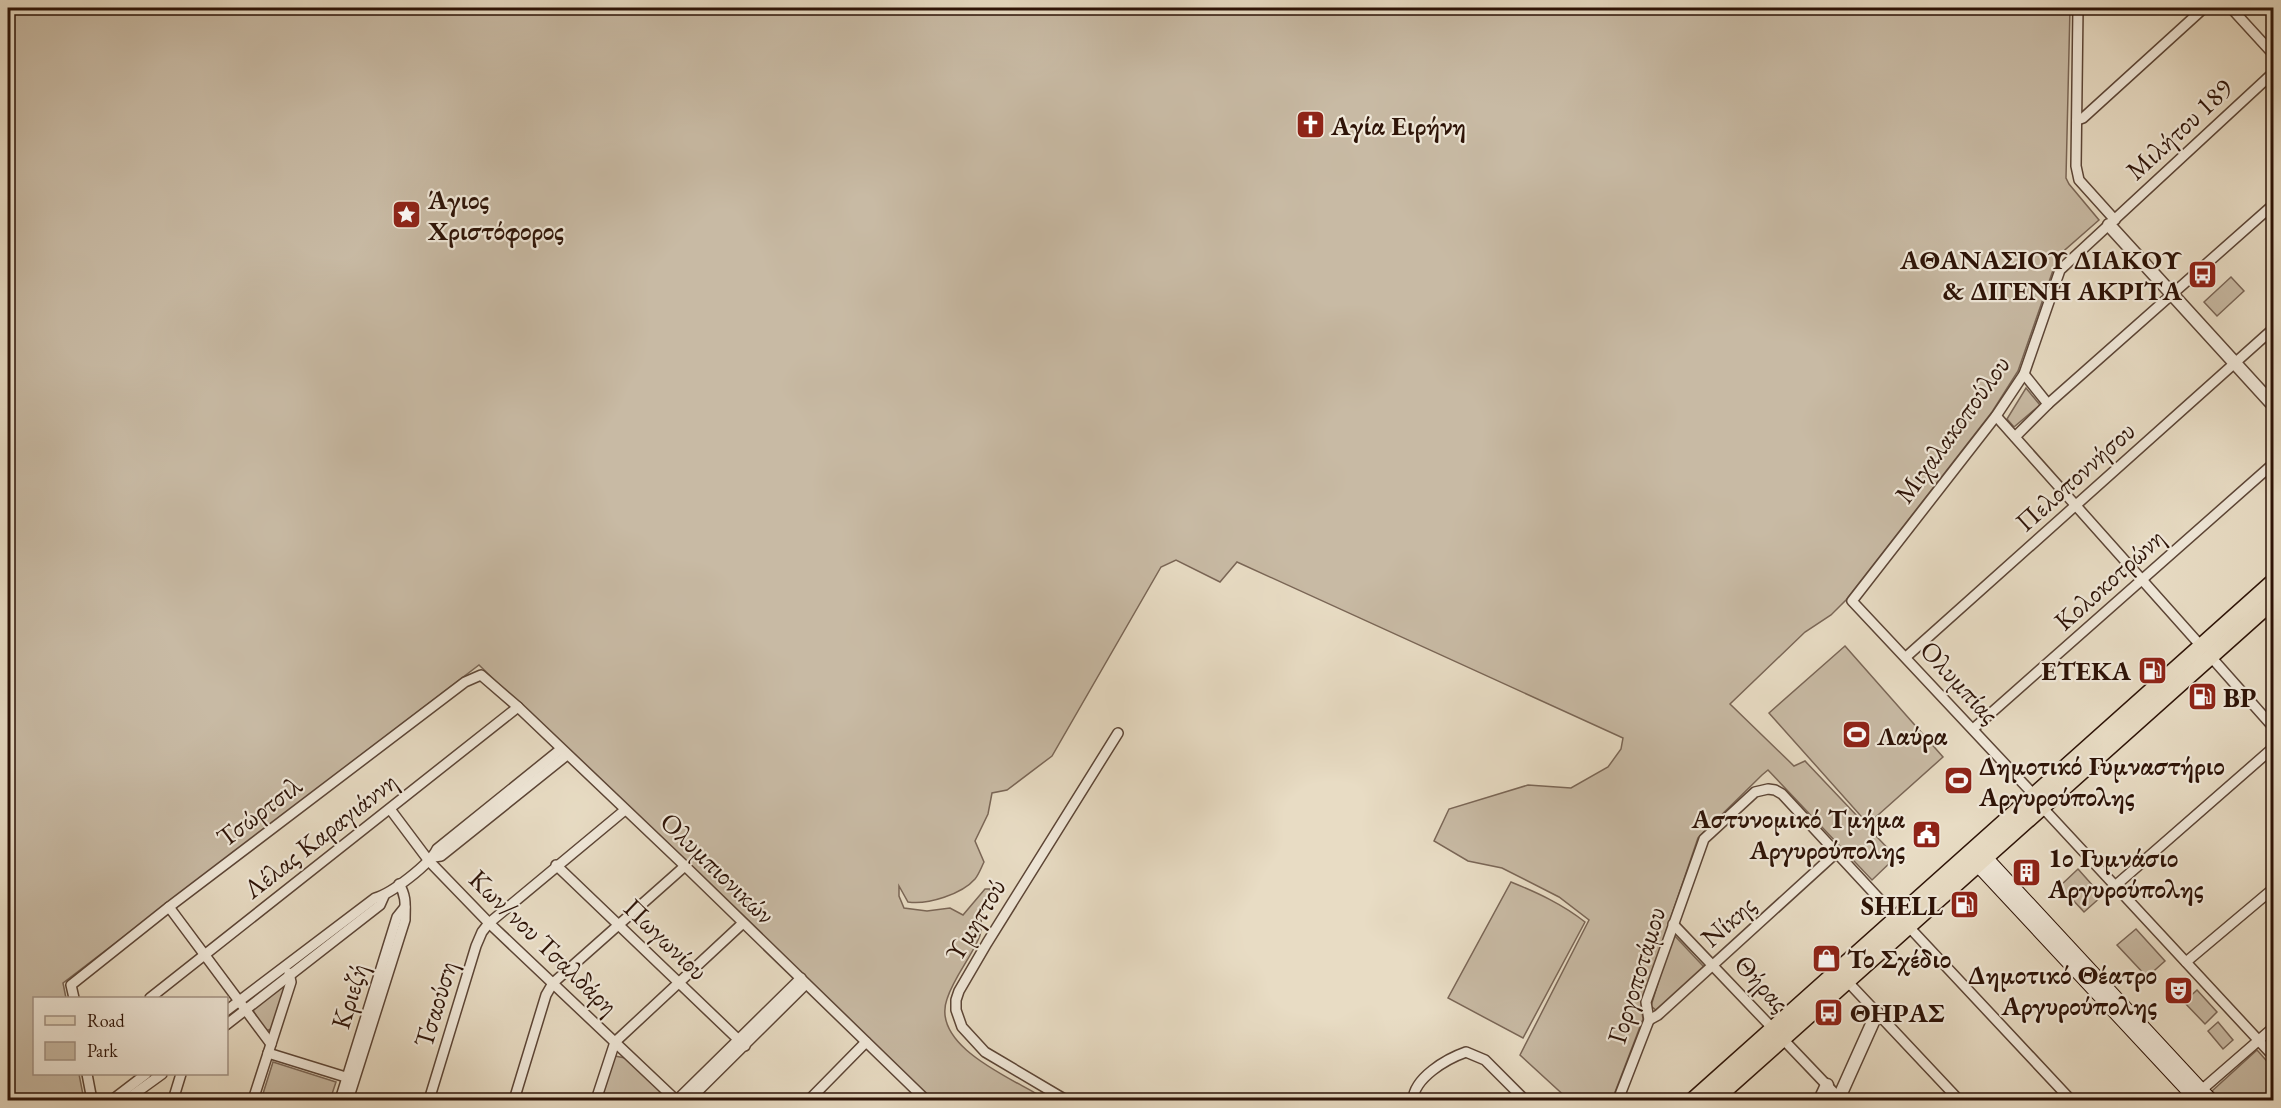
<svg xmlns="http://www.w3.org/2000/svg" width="2281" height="1108" viewBox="0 0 2281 1108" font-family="'EB Garamond',serif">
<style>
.green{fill:#c8baa4;stroke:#7a6656;stroke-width:1.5}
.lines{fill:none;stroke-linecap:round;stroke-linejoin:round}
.stream{stroke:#776352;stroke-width:3}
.minor-casing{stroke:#5c4536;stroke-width:12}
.tertiary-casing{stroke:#5c4536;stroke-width:15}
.secondary-casing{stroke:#2d1307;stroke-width:16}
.primary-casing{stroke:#2d1307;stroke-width:18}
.minor{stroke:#f0e8d9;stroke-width:9}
.tertiary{stroke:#f0e8d9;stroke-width:12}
.secondary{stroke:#f0e8d9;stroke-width:14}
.primary{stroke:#e8dcc4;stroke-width:15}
.labels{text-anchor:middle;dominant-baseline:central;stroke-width:4.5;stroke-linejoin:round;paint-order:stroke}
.poi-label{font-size:27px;font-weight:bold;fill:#2d1307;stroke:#f0e8d9;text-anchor:start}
.street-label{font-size:27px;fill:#2d1307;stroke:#f0e8d9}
</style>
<rect width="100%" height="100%" fill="#e8dcc4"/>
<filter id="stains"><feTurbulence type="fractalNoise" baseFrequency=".00333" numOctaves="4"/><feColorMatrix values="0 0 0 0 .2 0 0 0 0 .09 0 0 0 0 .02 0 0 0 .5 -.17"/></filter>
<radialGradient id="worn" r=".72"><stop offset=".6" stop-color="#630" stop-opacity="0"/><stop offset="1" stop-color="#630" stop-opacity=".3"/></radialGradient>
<g class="green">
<path d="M8 8H2070L2066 178 2069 184 2099 220 2058 256 2018 371 1992 412 1846 600 1831 615 1805 632 1730 704 1794 766 1805 761 1896 857 1872 880 1768 770 1762 775 1698 838 1641 1005 1643 1019 1612 1100H1569L1520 1055 1589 920 1559 897 1502 868 1468 861 1434 841 1449 809 1528 785 1571 788 1608 767 1621 749 1623 738 1237 562 1220 582 1176 560 1161 567 1052 756 1007 790 992 793 988 814 975 841 984 862C981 868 979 874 975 879 962 894 928 905 908 902L899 886V896L904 908 927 911 950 908 963 915 985 889H991C988 896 984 904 982 911 980 920 983 930 979 938 970 959 954 977 947 999 931 1044 1006 1076 1037 1094L1030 1100H929L479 665 63 983 66 998H34V1074H79L84 1100H8Z"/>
<path d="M2231 277 2244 291 2217 316 2204 302Z"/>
<path d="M2026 388 2040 405 2014 427 2007 419Z"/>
<path d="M1845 646 1943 757 1868 824 1769 713Z"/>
<path d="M2078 869 2102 896 2084 912 2060 886Z"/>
<path d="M1511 882C1538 893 1562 904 1585 922L1523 1038 1448 998Z"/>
<path d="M2136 929 2165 961 2147 977 2117 945Z"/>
<path d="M1673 934 1704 967 1657 1011 1651 1006Z"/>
<path d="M281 986 285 989 271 1029 266 1031 252 1009Z"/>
<path d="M2197 990 2217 1012 2205 1024 2184 1002Z"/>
<path d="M2218 1022 2233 1040 2223 1049 2208 1031Z"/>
<path d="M2257 1050 2273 1068V1100H2221L2212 1091Z"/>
<path d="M615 1056 625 1058 659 1090 667 1100H601Z"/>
<path d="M273 1062 336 1082 330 1100H261Z"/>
</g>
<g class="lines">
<path class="stream" d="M1757 13 1766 8"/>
<defs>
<g id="minor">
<path d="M2078 8 2076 166 2079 180 2115 220"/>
<path d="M2231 8 2274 55"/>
<path d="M2077 120 2083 118 2204 8"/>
<path d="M2024 374 2048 404"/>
<path d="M1996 416 2201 646"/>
<path d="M2015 437 2048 404 2274 204"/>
<path d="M1906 657 2274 328"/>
<path d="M2211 657 2274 728"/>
<path d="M1973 729 2274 463"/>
<path d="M2034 795 1852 601 1996 416 2024 374 2060 270 2274 72"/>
<path d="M2042 807 2274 1057"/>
<path d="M390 809 429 861 489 923 676 1100"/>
<path d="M434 857 441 856 567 755"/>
<path d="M556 865 745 1046"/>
<path d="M2115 886 2274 747"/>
<path d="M169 907 271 1044"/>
<path d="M1673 924 1841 1100"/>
<path d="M1909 927 2071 1100"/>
<path d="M2186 962 2274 888"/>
<path d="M1848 982 1959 1100"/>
<path d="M74 998 71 985 169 907 465 682 481 675 518 707 685 866 926 1100"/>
<path d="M150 998 518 707"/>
<path d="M226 1011 375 898C391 894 430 864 437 849L561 749"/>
<path d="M1649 1020 1658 1015 1836 853"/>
<path d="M226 1025 380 905 384 896"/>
<path d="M268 1053 352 1079"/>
<path d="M87 1074 92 1100"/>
<path d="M112 1100 146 1074"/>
<path d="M126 1100 162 1074"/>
<path d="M173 1100 181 1074"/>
<path d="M253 1100 291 982 289 973"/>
<path d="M340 1100 397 917 405 907"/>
<path d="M348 1100 405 920C405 906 407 897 399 884"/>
<path d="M429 1100 476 946 482 932 489 923 625 810"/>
<path d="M514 1100 546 995 553 983 685 866"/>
<path d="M596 1100 615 1042 743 923"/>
<path d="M677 1100 801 978"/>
<path d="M689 1100 806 984"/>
<path d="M809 1100 866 1042"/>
<path d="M1066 1100 985 1052 962 1027 956 1010V1000L959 991 987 943 1118 733"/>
<path d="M1413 1100C1414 1078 1446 1059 1466 1052L1485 1060 1525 1100"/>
<path d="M1618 1100 1649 1020 1646 1002 1704 839 1755 792 1768 789 1775 790 1782 794 1897 918"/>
<path d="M2190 1100 2274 1027"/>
</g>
<g id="tertiary">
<path d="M2109 225 2274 406"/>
<path d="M1820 1100 1827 1085"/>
<path d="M1838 1100 1877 1013"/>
</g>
<g id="secondary">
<path d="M1979 851 2210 1100"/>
<path d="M1972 858 2190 1092"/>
</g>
<g id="primary">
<path d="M1693 1100 2274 581"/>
<path d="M1714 1100 2274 600"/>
</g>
</defs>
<use href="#minor" class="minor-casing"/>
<use href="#tertiary" class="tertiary-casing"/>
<use href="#secondary" class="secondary-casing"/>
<use href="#primary" class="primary-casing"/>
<use href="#minor" class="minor"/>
<use href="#tertiary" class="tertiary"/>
<use href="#secondary" class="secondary"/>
<use href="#primary" class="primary"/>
</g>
<defs>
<symbol id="church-square" viewBox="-11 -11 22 22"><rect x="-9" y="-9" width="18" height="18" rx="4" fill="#8f2418" stroke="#f0e8d9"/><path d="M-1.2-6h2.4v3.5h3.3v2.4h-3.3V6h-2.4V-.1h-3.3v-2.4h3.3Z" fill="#fff"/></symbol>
<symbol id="sight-square" viewBox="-11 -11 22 22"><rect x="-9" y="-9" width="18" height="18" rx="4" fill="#8f2418" stroke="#f0e8d9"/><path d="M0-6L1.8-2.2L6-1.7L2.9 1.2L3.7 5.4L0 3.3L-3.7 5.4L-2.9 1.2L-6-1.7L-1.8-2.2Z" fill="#fff"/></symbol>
<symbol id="bus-square" viewBox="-11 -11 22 22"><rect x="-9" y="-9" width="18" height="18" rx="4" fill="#8f2418" stroke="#f0e8d9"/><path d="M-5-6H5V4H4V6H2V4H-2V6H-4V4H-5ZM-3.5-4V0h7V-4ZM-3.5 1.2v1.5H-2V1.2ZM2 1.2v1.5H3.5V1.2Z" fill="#fff"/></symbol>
<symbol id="fuel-square" viewBox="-11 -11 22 22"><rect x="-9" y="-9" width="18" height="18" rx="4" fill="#8f2418" stroke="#f0e8d9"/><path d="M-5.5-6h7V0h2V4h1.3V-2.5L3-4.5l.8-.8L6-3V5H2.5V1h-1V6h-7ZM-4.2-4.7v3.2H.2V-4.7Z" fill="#fff"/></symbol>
<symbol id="stadium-square" viewBox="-11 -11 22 22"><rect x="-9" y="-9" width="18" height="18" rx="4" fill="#8f2418" stroke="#f0e8d9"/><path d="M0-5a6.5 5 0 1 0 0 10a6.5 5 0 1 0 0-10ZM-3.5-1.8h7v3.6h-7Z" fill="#fff"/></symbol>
<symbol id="civic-square" viewBox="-11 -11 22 22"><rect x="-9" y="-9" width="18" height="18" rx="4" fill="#8f2418" stroke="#f0e8d9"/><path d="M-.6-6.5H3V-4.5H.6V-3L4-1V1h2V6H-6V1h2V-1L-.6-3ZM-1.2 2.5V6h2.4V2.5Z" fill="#fff"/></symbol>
<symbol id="building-square" viewBox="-11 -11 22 22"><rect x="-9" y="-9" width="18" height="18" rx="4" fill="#8f2418" stroke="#f0e8d9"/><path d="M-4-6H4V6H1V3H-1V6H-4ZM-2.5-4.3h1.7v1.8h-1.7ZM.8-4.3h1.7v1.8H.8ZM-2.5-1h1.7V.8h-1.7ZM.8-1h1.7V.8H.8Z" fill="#fff"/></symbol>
<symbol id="shop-square" viewBox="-11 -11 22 22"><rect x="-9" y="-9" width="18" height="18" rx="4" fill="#8f2418" stroke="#f0e8d9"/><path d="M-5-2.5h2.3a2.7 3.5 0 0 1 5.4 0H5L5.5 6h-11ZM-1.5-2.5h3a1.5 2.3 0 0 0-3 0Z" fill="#fff"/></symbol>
<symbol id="theatre-square" viewBox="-11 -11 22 22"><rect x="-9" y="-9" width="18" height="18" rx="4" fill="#8f2418" stroke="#f0e8d9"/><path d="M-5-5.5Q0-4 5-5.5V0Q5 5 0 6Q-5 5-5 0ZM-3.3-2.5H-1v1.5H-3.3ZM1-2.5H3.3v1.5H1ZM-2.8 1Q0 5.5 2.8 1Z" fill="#fff"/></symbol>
</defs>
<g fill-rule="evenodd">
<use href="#church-square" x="1294" y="108" width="33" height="33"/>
<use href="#sight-square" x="390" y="198" width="33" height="33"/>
<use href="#bus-square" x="2186" y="258" width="33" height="33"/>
<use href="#fuel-square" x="2136" y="654" width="33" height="33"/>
<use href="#fuel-square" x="2186" y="680" width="33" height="33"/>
<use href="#stadium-square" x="1840" y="718" width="33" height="33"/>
<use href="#stadium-square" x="1942" y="764" width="33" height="33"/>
<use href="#civic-square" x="1910" y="818" width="33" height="33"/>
<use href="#building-square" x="2010" y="856" width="33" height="33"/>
<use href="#fuel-square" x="1948" y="888" width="33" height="33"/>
<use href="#shop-square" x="1810" y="942" width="33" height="33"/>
<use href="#theatre-square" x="2162" y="974" width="33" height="33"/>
<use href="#bus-square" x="1812" y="996" width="33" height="33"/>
</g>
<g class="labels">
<g class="poi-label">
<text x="1331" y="125">Αγία Ειρήνη</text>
<text x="428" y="199">Άγιος<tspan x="428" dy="31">Χριστόφορος</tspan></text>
<text x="2182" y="259" text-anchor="end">ΑΘΑΝΑΣΙΟΥ ΔΙΑΚΟΥ<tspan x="2182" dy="31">&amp; ΔΙΓΕΝΗ ΑΚΡΙΤΑ</tspan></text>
<text x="2131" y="670" text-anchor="end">ΕΤΕΚΑ</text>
<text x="2223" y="697">BP</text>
<text x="1877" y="735">Λαύρα</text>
<text x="1979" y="765">Δημοτικό Γυμναστήριο<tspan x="1979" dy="31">Αργυρούπολης</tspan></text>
<text x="1905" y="818" text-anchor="end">Αστυνομικό Τμήμα<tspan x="1905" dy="31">Αργυρούπολης</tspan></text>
<text x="2048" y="857">1ο Γυμνάσιο<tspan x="2048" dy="31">Αργυρούπολης</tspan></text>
<text x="1943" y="905" text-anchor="end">SHELL</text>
<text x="1847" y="958">Το Σχέδιο</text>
<text x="2157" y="974" text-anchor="end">Δημοτικό Θέατρο<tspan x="2157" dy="31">Αργυρούπολης</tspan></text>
<text x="1850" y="1012">ΘΗΡΑΣ</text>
</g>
<g class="street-label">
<text transform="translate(2179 129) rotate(-43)">Μιλήτου 189</text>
<text transform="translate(1952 429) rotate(-54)">Μιχαλακοπούλου</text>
<text transform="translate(2075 476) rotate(-42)">Πελοποννήσου</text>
<text transform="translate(2109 579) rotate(-42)">Κολοκοτρώνη</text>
<text transform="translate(1960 682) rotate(47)">Ολυμπίας</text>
<text transform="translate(259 811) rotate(-37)">Τσώρτσιλ</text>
<text transform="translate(320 835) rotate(-38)">Λέλας Καραγιάννη</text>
<text transform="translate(718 868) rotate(44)">Ολυμπιονικών</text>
<text transform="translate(975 920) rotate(-59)">Υμηττού</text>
<text transform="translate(1728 921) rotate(-42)">Νίκης</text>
<text transform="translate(666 939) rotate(44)">Πωγωνίου</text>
<text transform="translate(544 942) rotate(44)">Κων/νου Τσαλδάρη</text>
<text transform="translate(1636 975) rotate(-73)">Γοργοποτάμου</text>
<text transform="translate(1762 983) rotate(47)">Θήρας</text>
<text transform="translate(349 996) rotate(-73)">Κριεζή</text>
<text transform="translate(435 1004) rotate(-73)">Τσαούση</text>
</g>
</g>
<rect width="2281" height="1108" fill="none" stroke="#e8dcc4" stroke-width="30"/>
<rect x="9" y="9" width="2263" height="1090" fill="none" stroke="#2d1307" stroke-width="3"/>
<rect x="15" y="15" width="2251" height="1078" fill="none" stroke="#2d1307" stroke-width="1.5"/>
<rect x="33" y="997" width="195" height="78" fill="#f0e8d9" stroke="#a29385" stroke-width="1.5"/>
<rect x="45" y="1016" width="30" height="9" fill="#e8dcc4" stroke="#a29385" stroke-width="1.5"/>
<text x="87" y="1027" font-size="18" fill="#2d1307">Road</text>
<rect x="45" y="1042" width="30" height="18" fill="#c8baa4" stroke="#a29385" stroke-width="1.5"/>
<text x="87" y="1057" font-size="18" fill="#2d1307">Park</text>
<rect width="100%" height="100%" filter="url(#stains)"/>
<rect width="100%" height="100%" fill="url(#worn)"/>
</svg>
